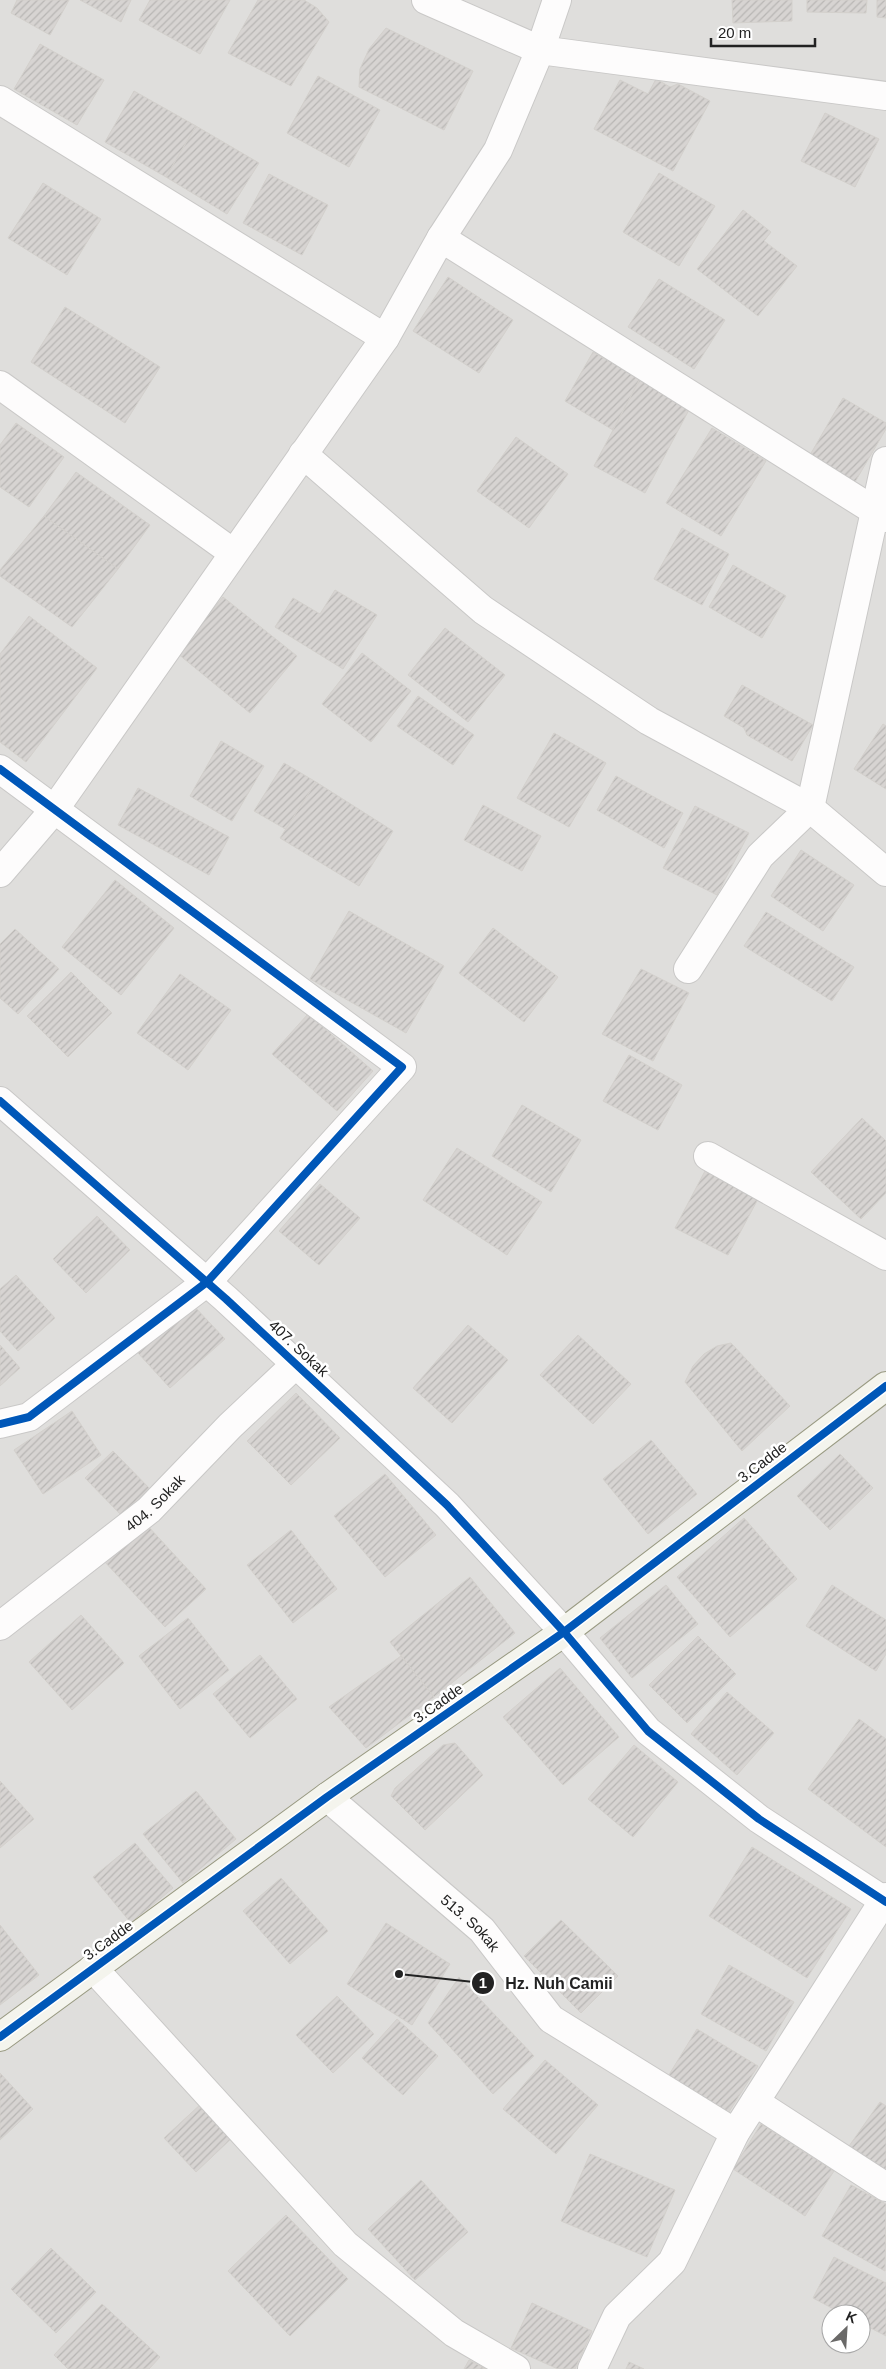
<svg xmlns="http://www.w3.org/2000/svg" width="886" height="2369" viewBox="0 0 886 2369" font-family="Arial,sans-serif">
<style>
.residential{fill:#dfdedc;fill-rule:evenodd}
.building{fill:url(#building-hatch);stroke:#d3d0cc}
.lines{fill:none;stroke-linecap:round;stroke-linejoin:round}
.street-casing{stroke:#c9c8c7;stroke-width:30}
.secondary-casing{stroke:#999a82;stroke-width:30}
.street{stroke:#fdfcfc;stroke-width:28}
.secondary{stroke:#f4f4ed;stroke-width:28}
.cycleway-casing{stroke:#fff;stroke-width:11}
.cycleway{stroke:#0057b8;stroke-width:8}
.labels{text-anchor:middle;dominant-baseline:central;stroke-width:5;stroke-linejoin:round;paint-order:stroke}
.street-label{font-size:15px;fill:#222;stroke:#fff}
.leader{fill:none;stroke:#222;stroke-width:2}
.callout-dot{fill:#222;stroke:#fff;stroke-width:2}
.mark-label{font-size:15px;text-anchor:middle;font-weight:bold;fill:#fff}
.callout-label{font-size:16px;text-anchor:middle;font-weight:bold;fill:#222;stroke:#fff;stroke-width:5;stroke-linejoin:round;paint-order:stroke}
</style>
<defs>
<pattern id="building-hatch" width="6" height="6" patternUnits="userSpaceOnUse" patternTransform="scale(1.25)"><rect width="6" height="6" fill="#d7d4d2"/><path d="M-1 1l2-2M0 6l6-6M5 7l2-2" fill="none" stroke="#b8b6b4"/></pattern>
</defs>
<rect width="100%" height="100%" fill="#f0eeeb"/>
<path class="residential" d="M0 0H886V2369H0ZM831 2314H861V2344H831Z"/>
<g class="building">
<path d="M17 0H69L50 35 11 13Z"/>
<path d="M80 0H131L121 22Z"/>
<path d="M150 0H230L200 54 139 20Z"/>
<path d="M258 0H304L317 8 329 22 291 86 228 53Z"/>
<path d="M732 0H792V21L733 23Z"/>
<path d="M807 0H867L866 13 807 12Z"/>
<path d="M877 0H886V18L877 17Z"/>
<path d="M386 28 473 71 444 130 359 87 360 69 369 49Z"/>
<path d="M40 44 104 80 77 125 14 89Z"/>
<path d="M318 76 380 110 349 167 287 133Z"/>
<path d="M656 79 670 87 678 84 710 101 673 171 594 129 620 80 648 94Z"/>
<path d="M134 91 196 126 166 177 105 142Z"/>
<path d="M825 113 879 139 855 187 801 161Z"/>
<path d="M196 126 259 163 227 214 166 177Z"/>
<path d="M659 173 715 206 679 266 623 232Z"/>
<path d="M269 174 328 205 302 255 243 223Z"/>
<path d="M43 183 101 219 67 275 8 238Z"/>
<path d="M743 210 771 232 764 241 797 266 758 316 697 269Z"/>
<path d="M448 277 513 320 479 373 413 331Z"/>
<path d="M659 279 725 320 694 369 628 327Z"/>
<path d="M65 307 160 367 125 423 31 362Z"/>
<path d="M593 352 640 379 613 430 565 401Z"/>
<path d="M640 379 691 406 645 493 594 466Z"/>
<path d="M843 398 886 423V429L855 482 810 455Z"/>
<path d="M16 423 64 457 29 507 0 487V445Z"/>
<path d="M712 428 766 461 721 536 666 503Z"/>
<path d="M516 437 568 474 529 528 477 491Z"/>
<path d="M76 472 150 525 118 569 44 516Z"/>
<path d="M44 516 118 569 72 627 0 576V570Z"/>
<path d="M682 528 729 554 702 605 654 579Z"/>
<path d="M733 565 786 596 762 638 709 607Z"/>
<path d="M335 590 377 615 343 669 275 627 293 598 320 614Z"/>
<path d="M223 597 297 656 250 713 177 653Z"/>
<path d="M29 616 97 668 26 762 0 742V654Z"/>
<path d="M445 628 505 675 468 722 408 675Z"/>
<path d="M362 653 411 691 371 742 322 704Z"/>
<path d="M742 685 813 725 792 761 747 735 744 728 724 716Z"/>
<path d="M418 696 474 735 453 765 397 726Z"/>
<path d="M883 724 886 726V789L854 769Z"/>
<path d="M554 733 606 763 569 827 517 798Z"/>
<path d="M221 741 264 766 232 821 190 796Z"/>
<path d="M284 763 316 782 287 830 254 811Z"/>
<path d="M616 776 683 813 664 848 597 810Z"/>
<path d="M316 782 393 831 359 886 280 838Z"/>
<path d="M138 788 229 837 209 875 118 825Z"/>
<path d="M483 805 541 836 522 871 464 840Z"/>
<path d="M695 806 749 833 717 895 663 868Z"/>
<path d="M801 850 854 885 823 931 771 896Z"/>
<path d="M115 880 174 928 121 995 62 947Z"/>
<path d="M349 911 444 966 406 1033 310 979Z"/>
<path d="M766 912 854 967 832 1001 744 946Z"/>
<path d="M493 928 558 977 524 1022 459 973Z"/>
<path d="M15 929 59 969 18 1014 0 998V944Z"/>
<path d="M641 969 689 993 653 1061 602 1034Z"/>
<path d="M71 972 112 1013 68 1057 27 1016Z"/>
<path d="M180 974 231 1010 188 1070 137 1033Z"/>
<path d="M308 1014 373 1071 337 1111 272 1054Z"/>
<path d="M629 1055 682 1085 658 1130 603 1101Z"/>
<path d="M522 1105 581 1140 551 1192 492 1156Z"/>
<path d="M862 1118 886 1141V1193L861 1219 811 1172Z"/>
<path d="M457 1148 542 1202 507 1255 423 1200Z"/>
<path d="M705 1171 758 1199 728 1255 675 1228Z"/>
<path d="M320 1184 360 1218 319 1265 279 1231Z"/>
<path d="M97 1216 130 1250 86 1293 53 1259Z"/>
<path d="M16 1275 55 1318 18 1351 0 1331V1289Z"/>
<path d="M192 1304 225 1339 170 1388 138 1353Z"/>
<path d="M468 1325 508 1360 452 1423 413 1388Z"/>
<path d="M578 1335 631 1384 593 1424 540 1375Z"/>
<path d="M731 1343 790 1406 742 1451 685 1382 693 1366 704 1354 717 1346Z"/>
<path d="M0 1345 20 1368 0 1386Z"/>
<path d="M296 1393 340 1438 291 1485 247 1441Z"/>
<path d="M72 1411 101 1455 43 1494 14 1450Z"/>
<path d="M651 1440 697 1494 648 1534 603 1479Z"/>
<path d="M113 1451 152 1491 124 1518 85 1478Z"/>
<path d="M840 1454 873 1488 830 1530 797 1496Z"/>
<path d="M385 1474 436 1535 385 1577 334 1516Z"/>
<path d="M744 1518 797 1579 730 1637 677 1577Z"/>
<path d="M146 1524 206 1589 165 1627 104 1561Z"/>
<path d="M291 1530 337 1589 293 1623 247 1565Z"/>
<path d="M470 1577 515 1633 434 1697 390 1642Z"/>
<path d="M666 1585 698 1624 632 1678 600 1638Z"/>
<path d="M832 1585 886 1620V1654L876 1671 806 1626Z"/>
<path d="M81 1615 124 1663 72 1710 29 1662Z"/>
<path d="M188 1618 229 1670 180 1709 139 1656Z"/>
<path d="M698 1636 736 1674 687 1723 649 1685Z"/>
<path d="M260 1655 297 1699 250 1738 213 1694Z"/>
<path d="M401 1656 434 1697 366 1748 329 1707Z"/>
<path d="M560 1668 619 1737 563 1785 503 1717Z"/>
<path d="M727 1692 774 1733 737 1775 691 1734Z"/>
<path d="M859 1719 886 1739V1847L808 1789Z"/>
<path d="M455 1743 483 1775 425 1830 391 1796 395 1788 443 1745Z"/>
<path d="M634 1745 678 1782 633 1837 588 1799Z"/>
<path d="M0 1781 34 1819 0 1848Z"/>
<path d="M196 1791 236 1839 183 1883 143 1834Z"/>
<path d="M135 1843 173 1888 131 1923 93 1877Z"/>
<path d="M752 1847 851 1909 807 1978 709 1916Z"/>
<path d="M281 1878 328 1931 290 1964 243 1911Z"/>
<path d="M561 1920 618 1976 581 2013 524 1956Z"/>
<path d="M386 1923 450 1964 412 2025 347 1984Z"/>
<path d="M0 1925 39 1975 0 2005Z"/>
<path d="M729 1965 794 2002 766 2051 701 2014Z"/>
<path d="M459 1977 534 2056 493 2094 428 2023Z"/>
<path d="M337 1996 374 2034 333 2073 296 2035Z"/>
<path d="M397 2019 438 2056 403 2095 362 2058Z"/>
<path d="M697 2029 758 2066 727 2115 667 2078Z"/>
<path d="M545 2060 598 2105 556 2154 503 2109Z"/>
<path d="M0 2073 33 2109 0 2140Z"/>
<path d="M880 2102 886 2106V2175L847 2149Z"/>
<path d="M202 2103 233 2137 196 2172 164 2138Z"/>
<path d="M761 2124 834 2171 805 2216 733 2169Z"/>
<path d="M590 2154 675 2190 647 2257 561 2221Z"/>
<path d="M421 2180 468 2232 415 2280 368 2229Z"/>
<path d="M851 2185 886 2204 885 2271 822 2236Z"/>
<path d="M286 2215 348 2279 290 2336 228 2271Z"/>
<path d="M51 2248 96 2292 56 2333 11 2289Z"/>
<path d="M834 2257 886 2283V2336L861 2323V2314H843L813 2298Z"/>
<path d="M532 2303 592 2331 575 2369H558L511 2348Z"/>
<path d="M102 2304 160 2357 149 2369H68L54 2355Z"/>
<path d="M469 2360 486 2369H464Z"/>
<path d="M629 2362 644 2369H626Z"/>
</g>
<g class="lines">
<defs>
<g id="street">
<path d="M426 0 540 50 886 96"/>
<path d="M0 100 385 338"/>
<path d="M441 238 886 518"/>
<path d="M0 385 232 552"/>
<path d="M303 454 483 610 649 721 810 808 886 872"/>
<path d="M0 769 402 1067 207 1282 29 1417 0 1424"/>
<path d="M0 873 54 810 385 338 441 238 498 150 540 50 557 0"/>
<path d="M688 969 760 856 810 808 886 461"/>
<path d="M0 1101 226 1299 447 1505 564 1632 648 1731 759 1819 886 1902"/>
<path d="M708 1156 886 1256"/>
<path id="s1" d="M0 1626 149 1510 230 1426 296 1364"/>
<path id="s2" d="M327 1797 482 1930 551 2019 735 2133"/>
<path d="M93 1968 345 2244 454 2333 516 2369"/>
<path d="M755 2102 886 2187"/>
<path d="M592 2369 617 2316 672 2262 735 2133 886 1897"/>
</g>
<path id="secondary" d="M0 2037 327 1797 564 1632 886 1386"/>
</defs>
<use href="#street" class="street-casing"/>
<use href="#secondary" class="secondary-casing"/>
<use href="#street" class="street"/>
<use href="#secondary" class="secondary"/>
<defs>
<g id="cycleway">
<path d="M0 769 402 1067 207 1282 29 1417 0 1424"/>
<path d="M0 1101 226 1299 447 1505 564 1632 648 1731 759 1819 886 1902"/>
<path d="M0 2037 327 1797 564 1632 886 1386"/>
</g>
</defs>
<use href="#cycleway" class="cycleway-casing"/>
<use href="#cycleway" class="cycleway"/>
</g>
<g class="labels">
<g class="street-label">
<text transform="translate(299 1348) rotate(43)">407. Sokak</text>
<text transform="translate(762 1462) rotate(-37)">3.Cadde</text>
<text stroke="none"><textPath href="#s1" startOffset="198">404. Sokak</textPath></text>
<text transform="translate(438 1703) rotate(-35)">3.Cadde</text>
<text stroke="none"><textPath href="#s2" startOffset="191">513. Sokak</textPath></text>
<text transform="translate(108 1940) rotate(-36)">3.Cadde</text>
</g>
</g>
<path class="leader" d="M399 1974L483 1983"/>
<g class="callout-dot">
<circle cx="399" cy="1974" r="5"/>
<circle cx="483" cy="1983" r="12"/>
</g>
<g class="mark-label">
<text x="483" y="1988">1</text>
</g>
<g class="callout-label">
<text x="559" y="1989">Hz. Nuh Camii</text>
</g>
<g transform="translate(846 2329) rotate(25)"><circle r="24" fill="#ffffff" stroke="#a7a7a7"/>
<path d="M0-4L9 19L0 12L-9 19Z" fill="#6a6968"/>
<text y="-8" font-size="14" font-weight="bold" text-anchor="middle" fill="#222222">K</text>
</g>
<path d="M711 38v8h104v-8" fill="none" stroke="#222222" stroke-width="2.5"/>
<text x="718" y="38" font-size="15" fill="#222222" stroke="#ffffff" stroke-width="4" paint-order="stroke">20 m</text>
</svg>
